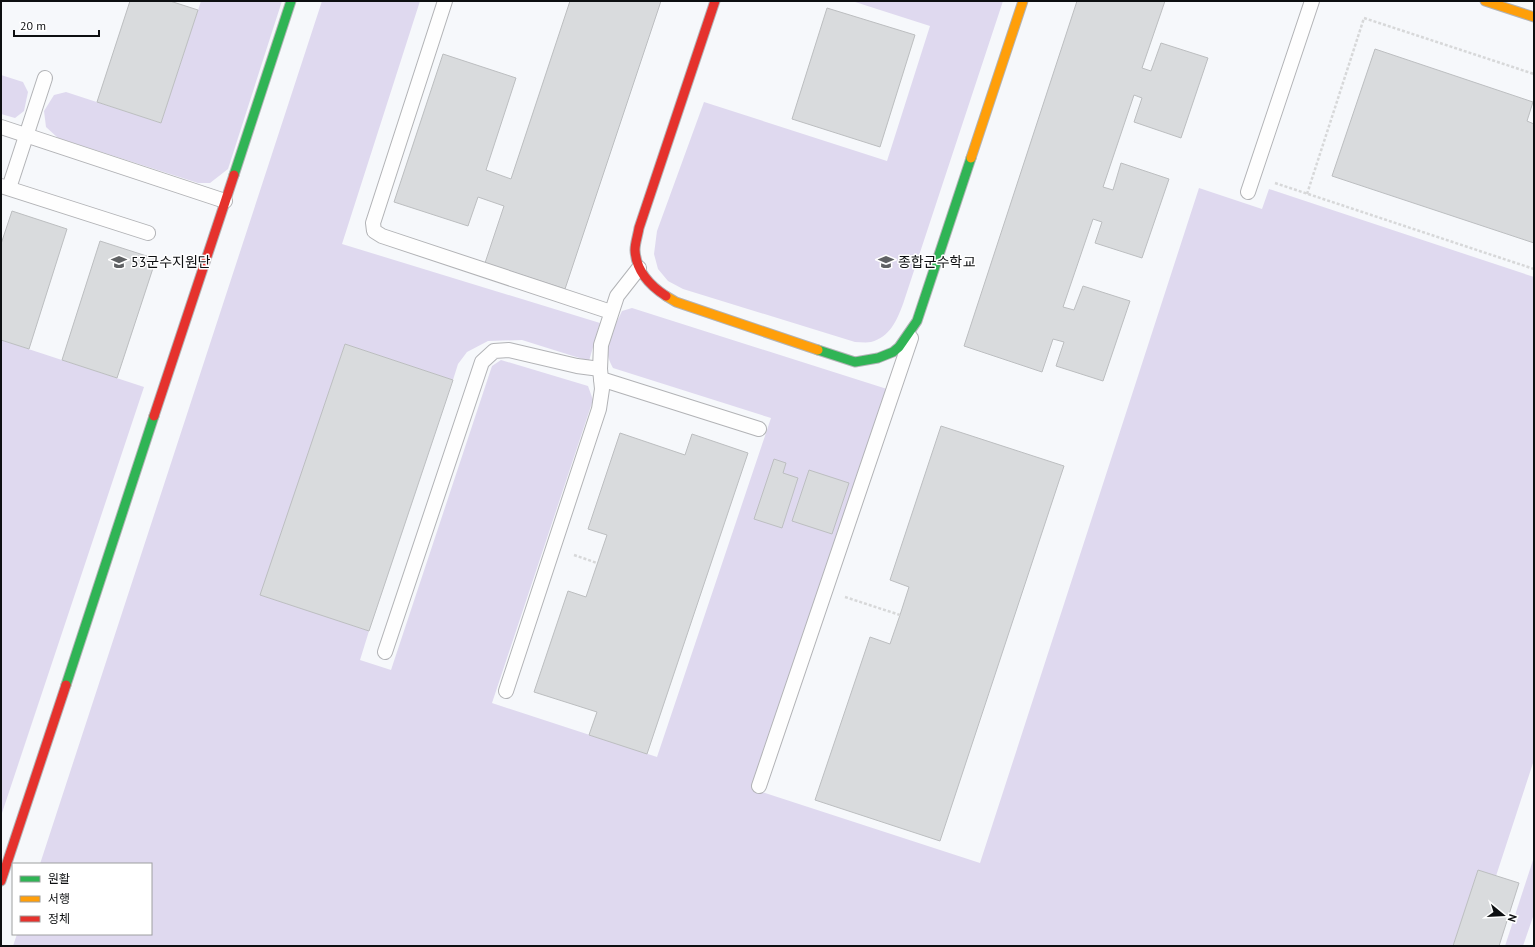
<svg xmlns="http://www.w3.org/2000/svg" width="1535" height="947" viewBox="0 0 1535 947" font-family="'PT Sans','Noto Sans KR',sans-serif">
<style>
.green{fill:#dfd9ef}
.building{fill:#d9dbdd;stroke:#bcbec0}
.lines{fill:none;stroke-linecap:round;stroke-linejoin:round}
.lane-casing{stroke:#b2b3b6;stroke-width:16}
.fast-casing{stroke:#b2b3b6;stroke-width:11}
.slow-casing{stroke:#b2b3b6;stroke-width:11}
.jam-casing{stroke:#b2b3b6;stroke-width:11}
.path{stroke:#d7d8d9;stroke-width:2.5;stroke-dasharray:3 2;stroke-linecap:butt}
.lane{stroke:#fefefe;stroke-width:14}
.fast{stroke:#30b455;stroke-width:9}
.slow{stroke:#ff9f0a;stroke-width:9}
.jam{stroke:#e5322d;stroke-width:9}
.labels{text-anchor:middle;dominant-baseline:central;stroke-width:3;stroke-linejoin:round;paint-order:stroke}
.poi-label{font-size:14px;fill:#0d0f11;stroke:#fff;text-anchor:start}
</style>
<rect width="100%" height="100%" fill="#f6f8fb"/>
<g class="green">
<path d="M201 1H282L228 169 210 183H198L58 138 46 127 44 111 54 95 66 92 161 123Z"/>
<path d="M322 1H420L342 244 600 323 589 361 522 340 488 341 467 352 458 364 453 380 345 344 261 595 369 631 360 660 391 670 492 366 501 360 588 386 593 400 492 703 657 757 771 418 613 368C600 345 612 333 622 311L632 308 887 389 753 789 980 863 1199 188 1262 209 1269 189 1534 277V760L1496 876 1478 870 1453 946H13L17 934H151V864H40Z"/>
<path d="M852 1H1003L903 304C897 320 890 337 871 342 866 343 860 342 855 342L683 289 668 281 658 269 654 254 657 231 704 102 887 161 930 26Z"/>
<path d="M1 75 23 82 28 92 24 111 15 118 1 114Z"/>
<path d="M1 340 144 387 1 816Z"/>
<path d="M1534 857V914L1523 946H1505Z"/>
</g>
<g class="building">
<path d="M130 1H170L198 10 161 123 97 102Z"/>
<path d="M570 1H661L565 289 485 263 504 206 478 197 468 226 394 202 443 54 516 78 486 170 511 179Z"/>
<path d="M1077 1H1165L1142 68 1151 71 1161 43 1208 58 1181 138 1134 122 1142 98 1134 95 1103 187 1113 190 1121 163 1169 179 1142 258 1095 243 1102 222 1093 219 1063 307 1074 310 1083 286 1130 301 1103 381 1056 366 1064 342 1053 339 1042 372 964 346Z"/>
<path d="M827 8 915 35 880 147 792 119Z"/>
<path d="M1375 49 1533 102 1527 121 1534 124V243L1332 176Z"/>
<path d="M12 211 67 229 29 349 1 340V244Z"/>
<path d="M100 241 156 259 117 378 62 360Z"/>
<path d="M345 344 453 380 369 631 260 595Z"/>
<path d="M941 426 1064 466 940 841 815 800 870 637 890 644 900 615 909 587 890 580Z"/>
<path d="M620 433 685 455 692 434 748 453 647 754 589 735 597 712 534 692 568 591 586 597 607 535 588 529Z"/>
<path d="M774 459 786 463 783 473 798 478 782 528 754 519Z"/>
<path d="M809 470 849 483 832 534 792 521Z"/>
<path d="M1478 870 1519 883 1499 946H1453Z"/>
</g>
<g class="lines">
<defs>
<g id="lane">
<path d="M445 1 373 223 374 231 382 236 611 312"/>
<path d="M1 127 225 201"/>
<path d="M1 186 148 233"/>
<path d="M9 188 45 78"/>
<path d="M1248 192 1312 1"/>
<path d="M601 379 759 429"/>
<path d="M385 652 482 362 494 351 509 350 577 366 600 369"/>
<path d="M506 691 599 409 602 389 600 369 601 345 617 296 639 268"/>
<path d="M759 786 911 338"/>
</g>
<g id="fast">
<path d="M234 175 291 1"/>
<path d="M818 350 855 362 878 358 893 352 899 347 917 321 971 158"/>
<path d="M66 685 154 416"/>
</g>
<g id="slow">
<path d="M1485 1 1534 17"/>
<path d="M971 158 1023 1"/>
<path d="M666 296 676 302 818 350"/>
</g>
<g id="jam">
<path d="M666 296C649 285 636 271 635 250 635 243 638 235 639 228L715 1"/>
<path d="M154 416 234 175"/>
<path d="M1 881 66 685"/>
</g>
</defs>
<use href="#lane" class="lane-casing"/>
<use href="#fast" class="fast-casing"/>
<use href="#slow" class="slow-casing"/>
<use href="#jam" class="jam-casing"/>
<g class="path">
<path d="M1275 183 1534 269"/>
<path d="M1307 194 1364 18 1534 74"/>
<path d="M574 555 597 563"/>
<path d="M845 597 900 615"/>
</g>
<use href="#lane" class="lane"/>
<use href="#fast" class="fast"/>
<use href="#slow" class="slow"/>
<use href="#jam" class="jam"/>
</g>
<defs>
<symbol id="university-bare" viewBox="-9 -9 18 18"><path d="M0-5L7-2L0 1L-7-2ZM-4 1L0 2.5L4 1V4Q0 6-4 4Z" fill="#5f6163" stroke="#fff" stroke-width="2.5" paint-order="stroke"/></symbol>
</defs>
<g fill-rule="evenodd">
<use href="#university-bare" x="108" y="251" width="22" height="22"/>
<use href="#university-bare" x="875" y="251" width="22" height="22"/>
</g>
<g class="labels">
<g class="poi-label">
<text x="131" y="262">53군수지원단</text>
<text x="898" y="262">종합군수학교</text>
</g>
</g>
<rect width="1535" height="947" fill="none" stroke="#0d0f11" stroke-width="4"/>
<rect x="12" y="863" width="140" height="72" fill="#ffffff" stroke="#9e9fa0"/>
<rect x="20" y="876" width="20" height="6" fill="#30b455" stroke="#9e9fa0"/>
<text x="48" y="883" font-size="12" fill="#0d0f11">원활</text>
<rect x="20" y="896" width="20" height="6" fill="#ff9f0a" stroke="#9e9fa0"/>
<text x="48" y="903" font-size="12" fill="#0d0f11">서행</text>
<rect x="20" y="916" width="20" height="6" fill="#e5322d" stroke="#9e9fa0"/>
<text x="48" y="923" font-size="12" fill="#0d0f11">정체</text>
<g transform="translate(1503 915) rotate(108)" stroke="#ffffff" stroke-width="3" paint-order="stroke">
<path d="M0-3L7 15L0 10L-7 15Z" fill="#0d0f11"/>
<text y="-6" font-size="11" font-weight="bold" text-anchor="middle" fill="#0d0f11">N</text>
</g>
<path d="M14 30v6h85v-6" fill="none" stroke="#0d0f11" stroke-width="2"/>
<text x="20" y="30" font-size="12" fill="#0d0f11" stroke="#ffffff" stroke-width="3" paint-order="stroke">20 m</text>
</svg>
